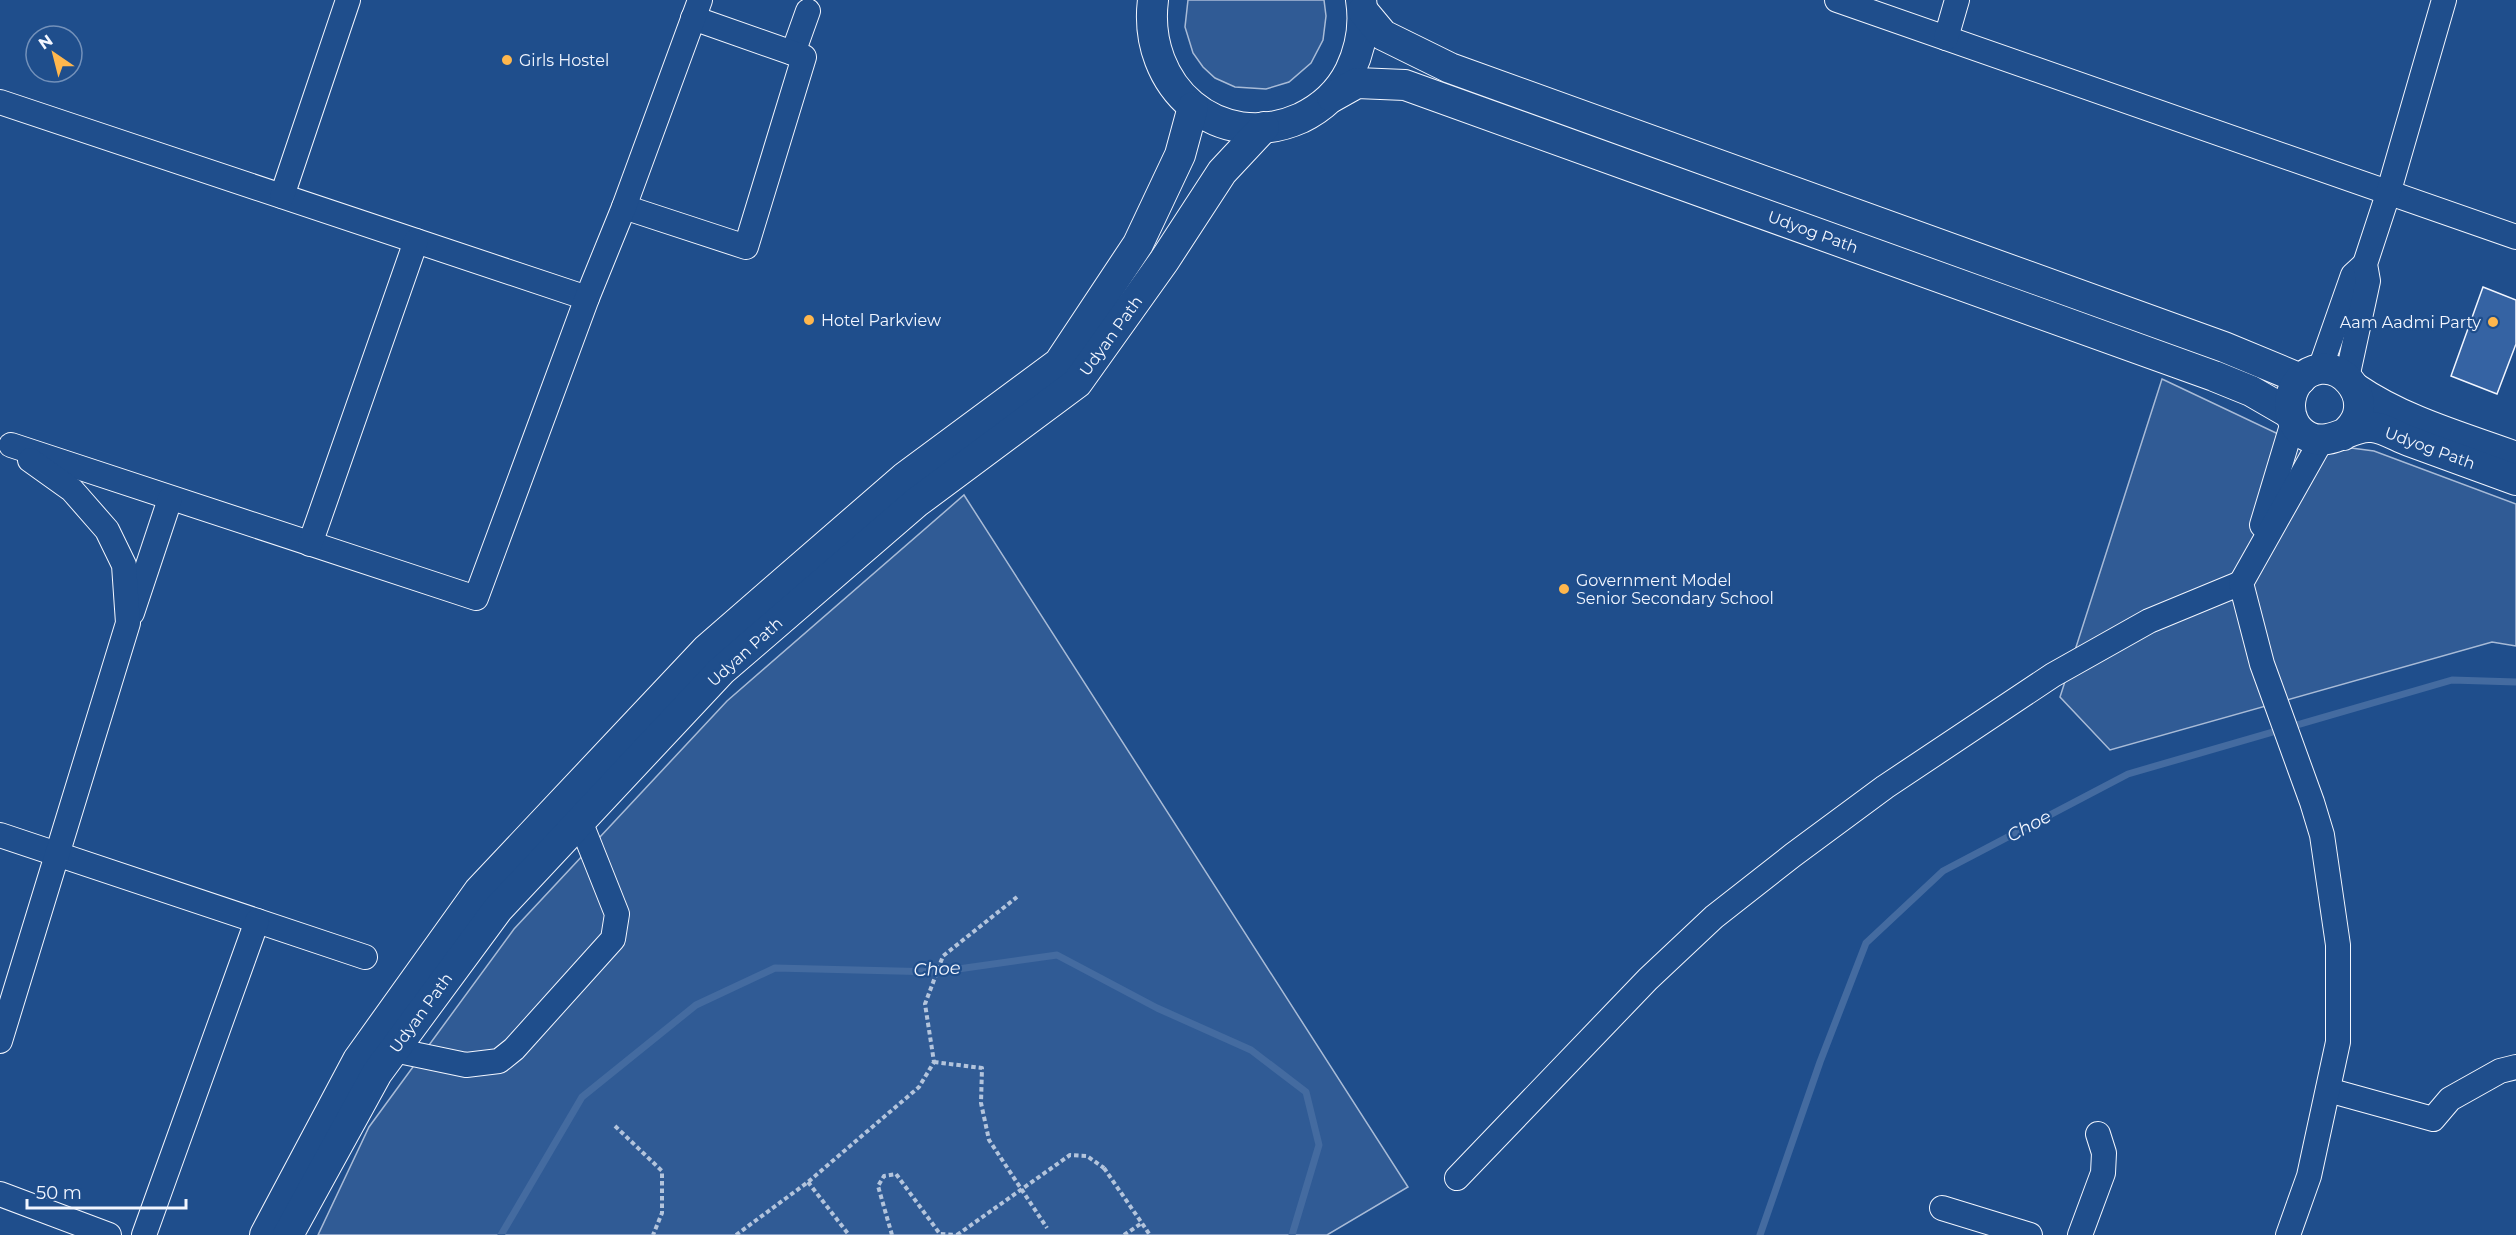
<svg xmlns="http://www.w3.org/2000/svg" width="2516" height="1235" viewBox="0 0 2516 1235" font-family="Montserrat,sans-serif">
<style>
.built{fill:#305b95;stroke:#a8bbd7;stroke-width:1.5}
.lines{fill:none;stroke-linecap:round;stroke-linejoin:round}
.stream{stroke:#446ba0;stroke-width:7}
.building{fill:#3563a3;stroke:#f2f6ff;stroke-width:1.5}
.minor-casing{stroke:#f2f6ff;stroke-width:26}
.major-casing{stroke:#f2f6ff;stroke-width:32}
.path{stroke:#b3c4dc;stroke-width:4;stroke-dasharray:4.5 3;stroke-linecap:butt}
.minor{stroke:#1f4e8c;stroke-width:24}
.major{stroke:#1f4e8c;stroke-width:30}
.path-bridge{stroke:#b3c4dc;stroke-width:4;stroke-dasharray:4.5 3;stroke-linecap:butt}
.poi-dot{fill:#ffb74d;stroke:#1f4e8c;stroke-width:2}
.labels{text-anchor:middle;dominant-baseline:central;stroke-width:4.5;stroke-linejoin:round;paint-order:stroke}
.poi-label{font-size:16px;fill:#f2f6ff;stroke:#1f4e8c;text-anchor:start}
.street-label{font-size:16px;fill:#f2f6ff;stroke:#1f4e8c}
.water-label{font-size:18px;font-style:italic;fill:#f2f6ff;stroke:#1f4e8c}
</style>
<rect width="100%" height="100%" fill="#1f4e8c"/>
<g class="built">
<path d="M1188 0H1324L1326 16 1323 40 1311 63 1289 82 1266 89 1235 87 1215 78 1203 67 1193 53 1185 27Z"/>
<path d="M2162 379 2291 440 2374 451 2516 504V646L2492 642 2110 750 2060 697Z"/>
<path d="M964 495 1408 1187 1327 1235H318L369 1127 514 929 727 701Z"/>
</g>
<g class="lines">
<g class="stream">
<path d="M501 1235 582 1097 696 1005 775 968 937 972 1057 955 1157 1008 1251 1050 1306 1092 1319 1145 1292 1235"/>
<path d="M1760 1235 1820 1062 1866 943 1943 871 2128 774 2452 680 2516 682"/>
</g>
</g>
<path class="building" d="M2483 287 2516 300V344L2497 394 2451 376Z"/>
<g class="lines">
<defs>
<g id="minor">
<path d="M1837 0 2516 237"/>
<path d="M1946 38 1957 0"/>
<path d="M793 53 808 11"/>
<path d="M0 102 587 298"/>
<path d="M282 196 348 0"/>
<path d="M624 207 746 247 804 57 693 18"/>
<path d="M2320 369 2353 275 2365 264"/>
<path d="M2347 378 2368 281 2365 264 2388 194 2444 0"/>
<path d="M11 445 476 598 587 298 624 207 700 0"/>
<path d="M2262 525 2293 422"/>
<path d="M310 544 416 241"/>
<path d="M132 613 170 499"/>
<path d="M0 835 365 957"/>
<path d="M0 1041 128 623 124 565 107 530 72 490 30 460"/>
<path d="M394 1050 466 1065 499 1061 514 1049 613 939 617 914 580 821"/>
<path d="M2328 1090 2433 1119 2450 1099 2500 1071 2516 1067"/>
<path d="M1457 1178 1648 979 1714 917 1793 855 1885 787 2053 675 2149 621 2241 583"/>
<path d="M0 1194 109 1235"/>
<path d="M1942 1208 2030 1235"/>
<path d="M144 1235 257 921"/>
<path d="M2080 1235 2103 1173 2104 1153 2098 1134"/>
<path d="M2288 1235 2309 1176 2338 1042V945L2322 835 2312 802 2262 664 2241 583 2321 441"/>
</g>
<g id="major">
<path d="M1153 0C1142 86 1218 155 1301 118 1322 108 1340 91 1350 71 1361 48 1365 25 1361 0"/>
<path d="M1363 11 1383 35 1450 68 2224 347 2301 379"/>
<path d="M1332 97 1357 83 1405 85 2214 376 2251 391 2289 413"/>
<path d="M2355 388C2403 421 2461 437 2516 457"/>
<path d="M2343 435C2350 429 2356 423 2358 414 2364 391 2343 366 2320 369 2286 374 2279 423 2309 437 2330 447 2352 425 2371 427 2382 427 2398 437 2409 441 2445 454 2480 467 2516 480"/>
<path d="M265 1235 358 1060 479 891 707 649 905 477 1059 363 1138 244 1180 155 1193 107"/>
<path d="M288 1235 377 1073 498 909 721 671 917 502 1077 383 1164 261 1222 172 1264 127"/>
</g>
</defs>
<use href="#minor" class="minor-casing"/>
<use href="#major" class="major-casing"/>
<g class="path">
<path d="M934 1062 982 1068 981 1103 989 1140 1047 1228"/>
<path d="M615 1126 662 1171V1213L653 1235"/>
<path d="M1104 1168 1150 1235"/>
<path d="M808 1182 849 1235"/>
<path d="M736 1235 808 1182 919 1087 934 1062 925 1004 943 956 1017 897"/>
<path d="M892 1235 878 1186 884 1176 896 1174 940 1234 957 1235"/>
<path d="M1124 1235 1142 1223"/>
</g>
<use href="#minor" class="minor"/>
<use href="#major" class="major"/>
<path class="path-bridge" d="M957 1235 1070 1155 1087 1156 1104 1168"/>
</g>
<g class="poi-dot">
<circle cx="507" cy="60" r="6"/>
<circle cx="809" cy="320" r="6"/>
<circle cx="2493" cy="322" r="6"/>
<circle cx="1564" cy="589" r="6"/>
</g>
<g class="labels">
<g class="poi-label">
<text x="519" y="60">Girls Hostel</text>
<text x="821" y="320">Hotel Parkview</text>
<text x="2481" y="322" text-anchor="end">Aam Aadmi Party</text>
<text x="1576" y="580">Government Model<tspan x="1576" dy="18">Senior Secondary School</tspan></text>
</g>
<g class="street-label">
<text transform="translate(1813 232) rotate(20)">Udyog Path</text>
<text transform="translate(1111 336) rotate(-54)">Udyan Path</text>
<text transform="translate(2430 448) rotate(20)">Udyog Path</text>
<text transform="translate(745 652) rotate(-42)">Udyan Path</text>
<text transform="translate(421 1013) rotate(-54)">Udyan Path</text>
</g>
<g class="water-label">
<text transform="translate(2029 826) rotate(-28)">Choe</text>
<text transform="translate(937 969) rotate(-3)">Choe</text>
</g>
</g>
<g transform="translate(54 54) rotate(325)"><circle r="28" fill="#1f4e8c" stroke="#7391ba" stroke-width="1.5"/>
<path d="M0-4.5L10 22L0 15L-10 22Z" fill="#ffb74d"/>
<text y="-9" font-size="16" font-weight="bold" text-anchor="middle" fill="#f2f6ff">N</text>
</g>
<path d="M27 1199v9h159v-9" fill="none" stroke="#f2f6ff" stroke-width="3"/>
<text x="36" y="1199" font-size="18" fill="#f2f6ff" stroke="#1f4e8c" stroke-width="4.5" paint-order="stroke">50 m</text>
</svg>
